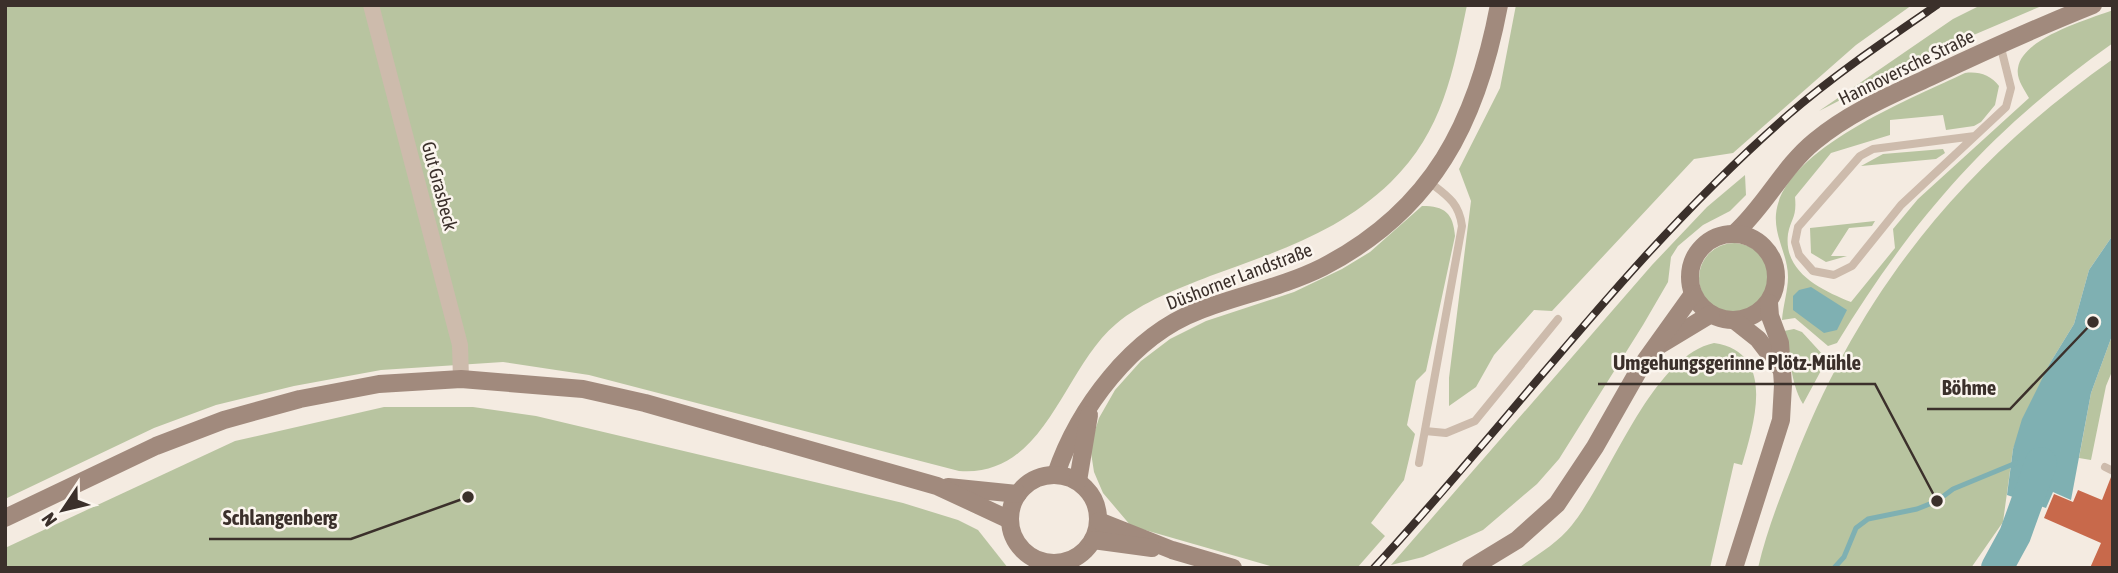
<svg xmlns="http://www.w3.org/2000/svg" width="2118" height="573" viewBox="0 0 2118 573" font-family="'Asap Condensed',sans-serif">
<style>
.green{fill:#b8c4a0}
.water{fill:#7fb0b2}
.lines{fill:none;stroke-linecap:round;stroke-linejoin:round}
.stream{stroke:#7fb0b2;stroke-width:5}
.river{stroke:#7fb0b2;stroke-width:32}
.building{fill:#c8694b}
.lane{stroke:#cdbbac;stroke-width:8}
.street{stroke:#cdbbac;stroke-width:16}
.secondary{stroke:#a18a7d;stroke-width:18}
.rail-casing{stroke:#3b302b;stroke-width:8}
.rail{stroke:#fbf5ee;stroke-width:5;stroke-dasharray:16;stroke-linecap:butt}
.labels{text-anchor:middle;dominant-baseline:central;stroke-width:5;stroke-linejoin:round;paint-order:stroke}
.street-label{font-size:19px;fill:#3b302b;stroke:#fbf5ee}
.leader{fill:none;stroke:#3b302b;stroke-width:2.5}
.callout-dot{fill:#3b302b;stroke:#fbf5ee;stroke-width:2.5}
.callout-label{font-size:21px;text-anchor:middle;font-weight:bold;fill:#3b302b;stroke:#fbf5ee;stroke-width:5;stroke-linejoin:round;paint-order:stroke}
</style>
<rect width="100%" height="100%" fill="#f4ebe1"/>
<g class="green">
<path d="M5 5H1467C1453 72 1443 131 1391 182 1338 233 1278 251 1210 276 1178 289 1143 301 1116 324 1062 369 1046 478 959 471L589 375 503 362 381 370 294 386 216 405 154 428 5 499Z"/>
<path d="M1516 5H1912L1856 45 1733 153 1694 159 1552 311 1534 310 1494 355 1476 387 1449 406V378L1471 201 1459 169 1500 88Z"/>
<path d="M1981 5H2044L1936 51 1819 111 1953 19Z"/>
<path d="M2113 10V43C1992 128 1914 217 1837 343L1828 346 1795 318 1782 320C1783 306 1788 290 1788 277 1788 255 1774 237 1776 214 1782 149 1913 98 1965 73 1978 71 1991 75 1999 86L1995 105 1981 122 1974 126 1946 130 1943 115 1890 120V135L1831 153 1795 197C1797 218 1791 218 1788 234 1783 272 1821 290 1851 302L1895 248 1893 229 1918 199 2029 98C2024 89 2016 79 2018 68 2022 38 2087 20 2113 10Z"/>
<path d="M2113 59V235L2089 270 2074 324 2050 363 2013 449 2003 522 1971 568H1758C1766 533 1779 500 1792 467 1858 293 1961 166 2113 59Z"/>
<path d="M1943 149 1945 153 1936 159 1861 166 1883 154Z"/>
<path d="M1745 175 1746 195 1730 211 1703 225 1678 246 1671 257 1668 282 1643 325 1559 459 1537 484 1483 530 1423 557 1391 565 1652 265 1707 207Z"/>
<path d="M1422 206C1445 206 1453 213 1455 236L1426 371 1416 381 1407 425 1415 434 1404 480 1371 523 1385 536 1357 568H1277L1131 526 1103 493 1094 472 1090 446 1099 418 1115 390 1141 361 1170 339 1206 321 1294 292 1342 269 1370 252Z"/>
<path d="M1875 221 1872 226 1849 228 1831 256H1847L1826 262 1811 253 1810 228Z"/>
<circle cx="1734" cy="278" r="35"/>
<path d="M1794 329 1802 332 1824 356V365L1803 404C1790 383 1791 355 1784 331Z"/>
<path d="M2113 333V369L2106 386 2091 460 2079 458 2091 393Z"/>
<path d="M1714 343C1777 352 1754 424 1742 465L1734 463 1710 568H1518C1537 555 1558 543 1572 525 1612 475 1651 357 1714 343Z"/>
<path d="M384 407H473L536 416 903 503 958 520 978 530 1008 568H5V548L235 441Z"/>
</g>
<g class="water">
<path d="M2113 235V333L2091 393 2071 500 2053 492 2046 508 2007 495 2013 449 2022 419 2050 363 2074 324 2089 270Z"/>
<path d="M1811 287 1847 310 1837 330 1824 333 1793 310V296L1799 290Z"/>
</g>
<g class="lines">
<path class="stream" d="M1834 568 1844 557 1856 528 1868 519 1917 509 1937 501 1953 489 2016 463"/>
<path class="river" d="M1997 568 2015 535 2041 463"/>
</g>
<path class="building" d="M2111 477 2113 568H2090L2101 543 2044 518 2054 494 2073 502 2078 490 2102 500Z"/>
<g class="lines">
<g class="lane">
<path d="M1975 136 1901 205 1852 266 1834 275 1813 271 1799 255 1795 242 1798 227 1860 156 1873 149 1975 136 2006 107 2011 88 2000 44"/>
<path d="M1425 431 1446 433 1475 421 1558 319"/>
<path d="M1419 463 1462 226C1459 202 1446 195 1428 181"/>
<path d="M2105 467 2113 471"/>
</g>
<path class="street" d="M371 5 460 345 461 379"/>
<g class="secondary">
<path d="M1735 233C1766 205 1783 167 1815 141 1850 112 1891 95 1932 76 1985 51 2038 27 2093 5"/>
<circle cx="1733" cy="277" r="43"/>
<path d="M1734 320 1758 339 1781 369"/>
<path d="M1658 346 1711 314"/>
<path d="M1056 474C1078 409 1132 336 1198 311 1239 295 1283 287 1323 267 1433 210 1477 122 1499 5"/>
<circle cx="1054" cy="519" r="44"/>
<path d="M1078 481 1089 415"/>
<path d="M948 487 1018 494"/>
<path d="M5 518 156 446 224 420 300 399 379 384 461 379 583 389 645 403 937 486 1010 520"/>
<path d="M1099 521 1172 550 1233 568"/>
<path d="M1093 540 1152 548"/>
<path d="M1471 568 1517 540 1557 504 1595 447 1640 368 1693 294"/>
<path d="M1734 568 1781 420 1783 385 1780 343 1770 316 1769 303"/>
</g>
<defs>
<path id="rail" d="M1374 568C1513 418 1633 250 1788 115 1834 75 1886 40 1937 5"/>
</defs>
<use href="#rail" class="rail-casing"/>
<use href="#rail" class="rail"/>
</g>
<g class="labels">
<g class="street-label">
<text transform="translate(1906 67) rotate(-26)">Hannoversche Straße</text>
<text transform="translate(440 186) rotate(75)">Gut Grasbeck</text>
<text transform="translate(1239 276) rotate(-21)">Düshorner Landstraße</text>
</g>
</g>
<path class="leader" d="M1937 501L1875 384H1598M2093 322L2010 409H1927M468 497L351 539H209"/>
<g class="callout-dot">
<circle cx="1937" cy="501" r="7"/>
<circle cx="2093" cy="322" r="7"/>
<circle cx="468" cy="497" r="7"/>
</g>
<g class="callout-label">
<text x="1737" y="370">Umgehungsgerinne Plötz-Mühle</text>
<text x="1969" y="395">Böhme</text>
<text x="280" y="525">Schlangenberg</text>
</g>
<rect width="2118" height="573" fill="none" stroke="#3b302b" stroke-width="14"/>
<g transform="translate(63 510) rotate(235)" stroke="#fbf5ee" stroke-width="5" paint-order="stroke">
<path d="M0-5L12 26L0 18L-12 26Z" fill="#3b302b"/>
<text y="-10" font-size="19" font-weight="bold" text-anchor="middle" fill="#3b302b">N</text>
</g>
</svg>
